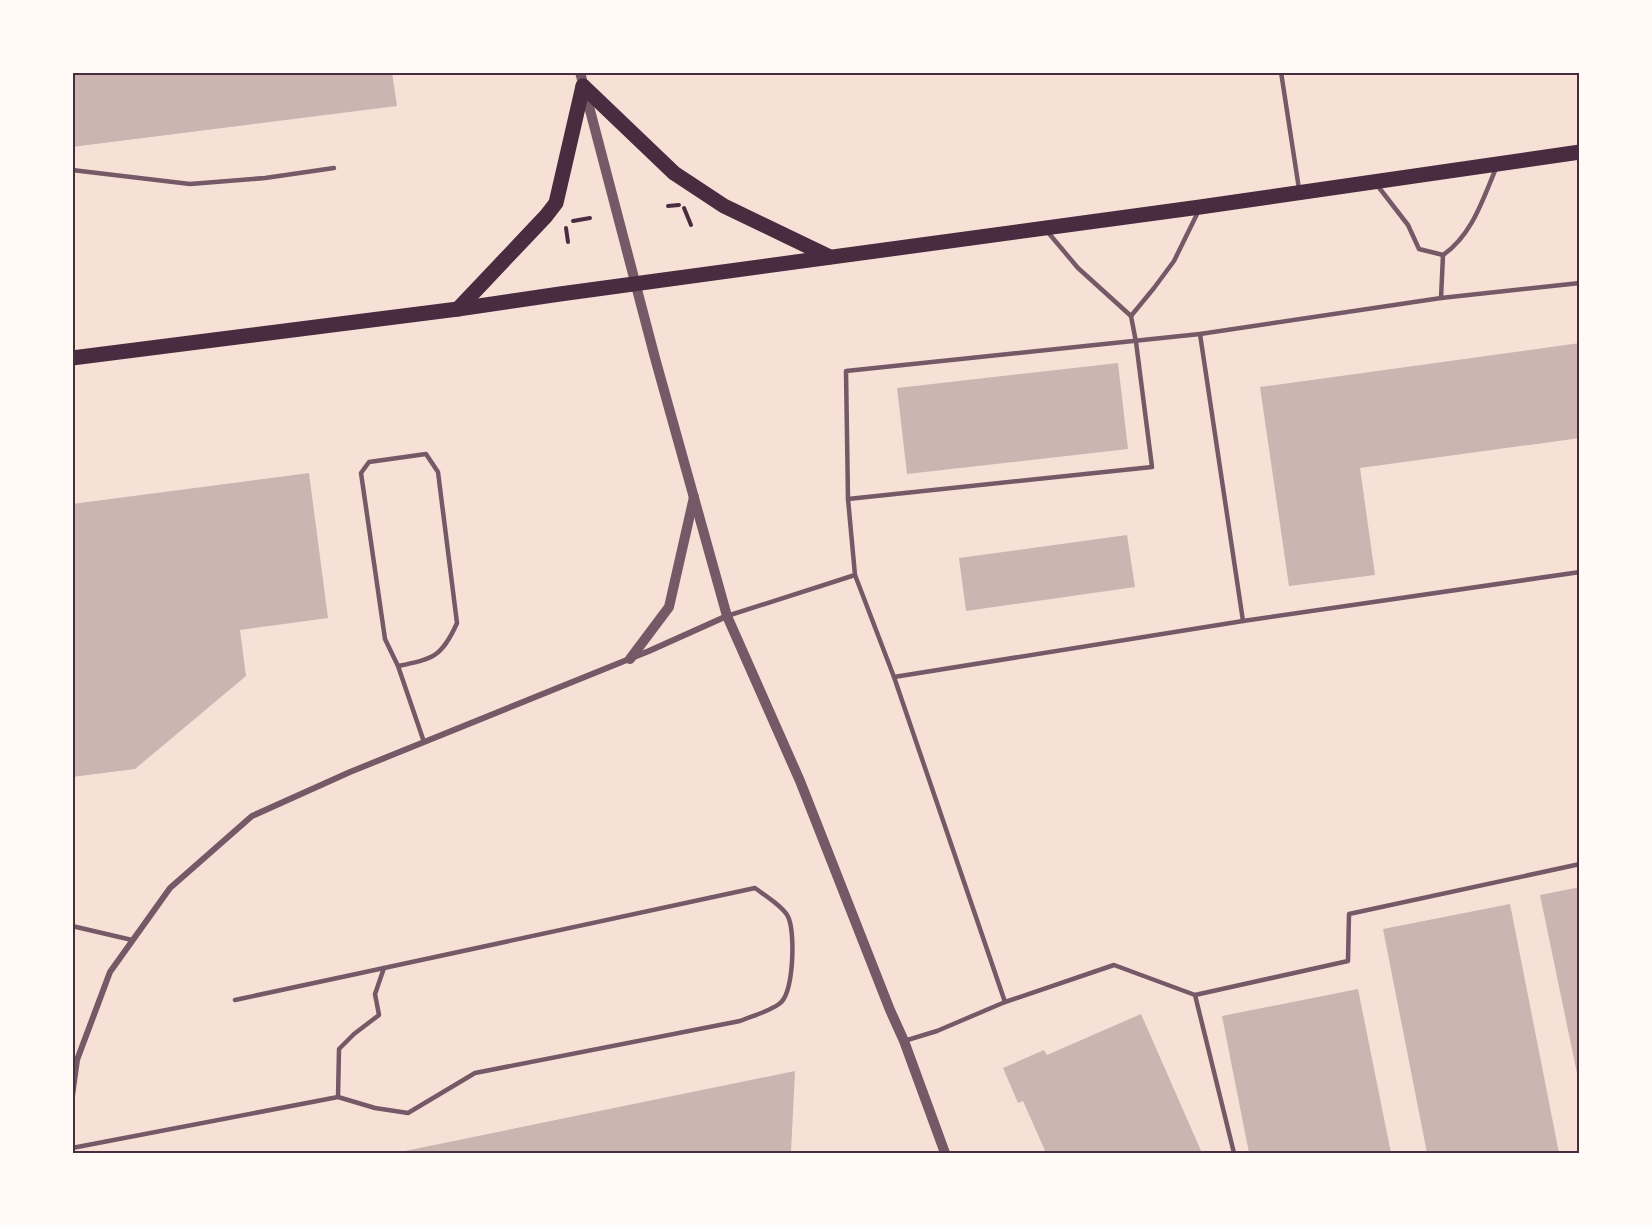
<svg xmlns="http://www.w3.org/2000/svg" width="1652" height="1225" viewBox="0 0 1652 1225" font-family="'Space Grotesk',sans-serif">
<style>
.building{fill:#ccb4b1}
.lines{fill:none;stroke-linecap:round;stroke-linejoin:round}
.path{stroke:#4a2c40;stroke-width:4}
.service{stroke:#755966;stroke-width:4.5}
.minor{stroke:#755966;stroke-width:6}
.tertiary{stroke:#755966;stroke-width:10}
.primary{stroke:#4a2c40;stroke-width:15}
.neatline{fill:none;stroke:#4a2c40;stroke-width:2}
</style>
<rect width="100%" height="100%" fill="#f7e1d7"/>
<g class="building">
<path d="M72 72H392L397 106 72 147Z"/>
<path d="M1580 343V438L1360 468 1375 575 1289 586 1260 387Z"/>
<path d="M1118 363 1128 449 907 474 897 388Z"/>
<path d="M309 473 328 618 240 630 246 676 135 769 72 777V504Z"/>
<path d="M1127 535 1135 587 966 611 959 558Z"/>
<path d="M1580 887V1083H1579L1540 895Z"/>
<path d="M1510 904 1559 1153H1427L1383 929Z"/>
<path d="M1358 989 1391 1153H1249L1222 1016Z"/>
<path d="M1141 1014 1202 1153H1046L1023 1101 1018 1103 1003 1068 1044 1050 1047 1055Z"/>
<path d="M795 1071 791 1153H400V1152Z"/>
</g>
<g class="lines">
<g class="path">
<path d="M668 206 679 205"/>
<path d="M684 208 691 225"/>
<path d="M573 221 590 218"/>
<path d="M566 228 568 242"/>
</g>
<g class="service">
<path d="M1281 72 1299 189"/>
<path d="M72 170 190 184 265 178 334 168"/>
<path d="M1377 185 1408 225 1419 249 1443 255C1473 234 1483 198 1497 166"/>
<path d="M1580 283 1441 298 1200 334 846 371 848 499 855 575 894 677 1243 621 1580 572"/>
<path d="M1441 298 1443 255"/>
<path d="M1131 316 1154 288 1174 261 1199 210"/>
<path d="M1200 334 1243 621"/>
<path d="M848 499 1152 467 1136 342 1131 316 1078 268 1046 230"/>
<path d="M727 616 855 575"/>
<path d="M398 666C433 659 442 657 457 623L438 472 426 454 369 462 361 473 385 639 398 666 424 742"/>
<path d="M894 677 1005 1002"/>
<path d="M72 926 132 940"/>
<path d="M1195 995 1234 1153"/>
<path d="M235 1000 384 968"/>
<path d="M904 1041 937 1031 1005 1002 1114 965 1195 995 1348 961 1349 914 1580 864"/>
<path d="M72 1148 338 1097 375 1108 408 1113 475 1073 740 1021C752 1016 768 1012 779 1004 794 994 795 935 789 919 786 908 764 895 755 888L384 968 375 994 379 1015 354 1034 339 1049 338 1097"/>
</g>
<path class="minor" d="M72 1096 77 1060 110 972 170 888 252 816 350 772 649 651 727 616"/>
<g class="tertiary">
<path d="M580 72 655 358 727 616 800 781 890 1010 904 1041 945 1153"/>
<path d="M630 659 669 607 694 497"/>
</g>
<g class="primary">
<path d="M583 86 674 173 724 206 830 257"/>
<path d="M458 309 546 216 556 203 583 86"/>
<path d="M72 358 458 309 560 294 1200 207 1580 152"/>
</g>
</g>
<rect width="1652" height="1225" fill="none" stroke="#fffaf5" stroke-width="147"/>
<rect x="74" y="74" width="1504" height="1078" class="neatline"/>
</svg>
